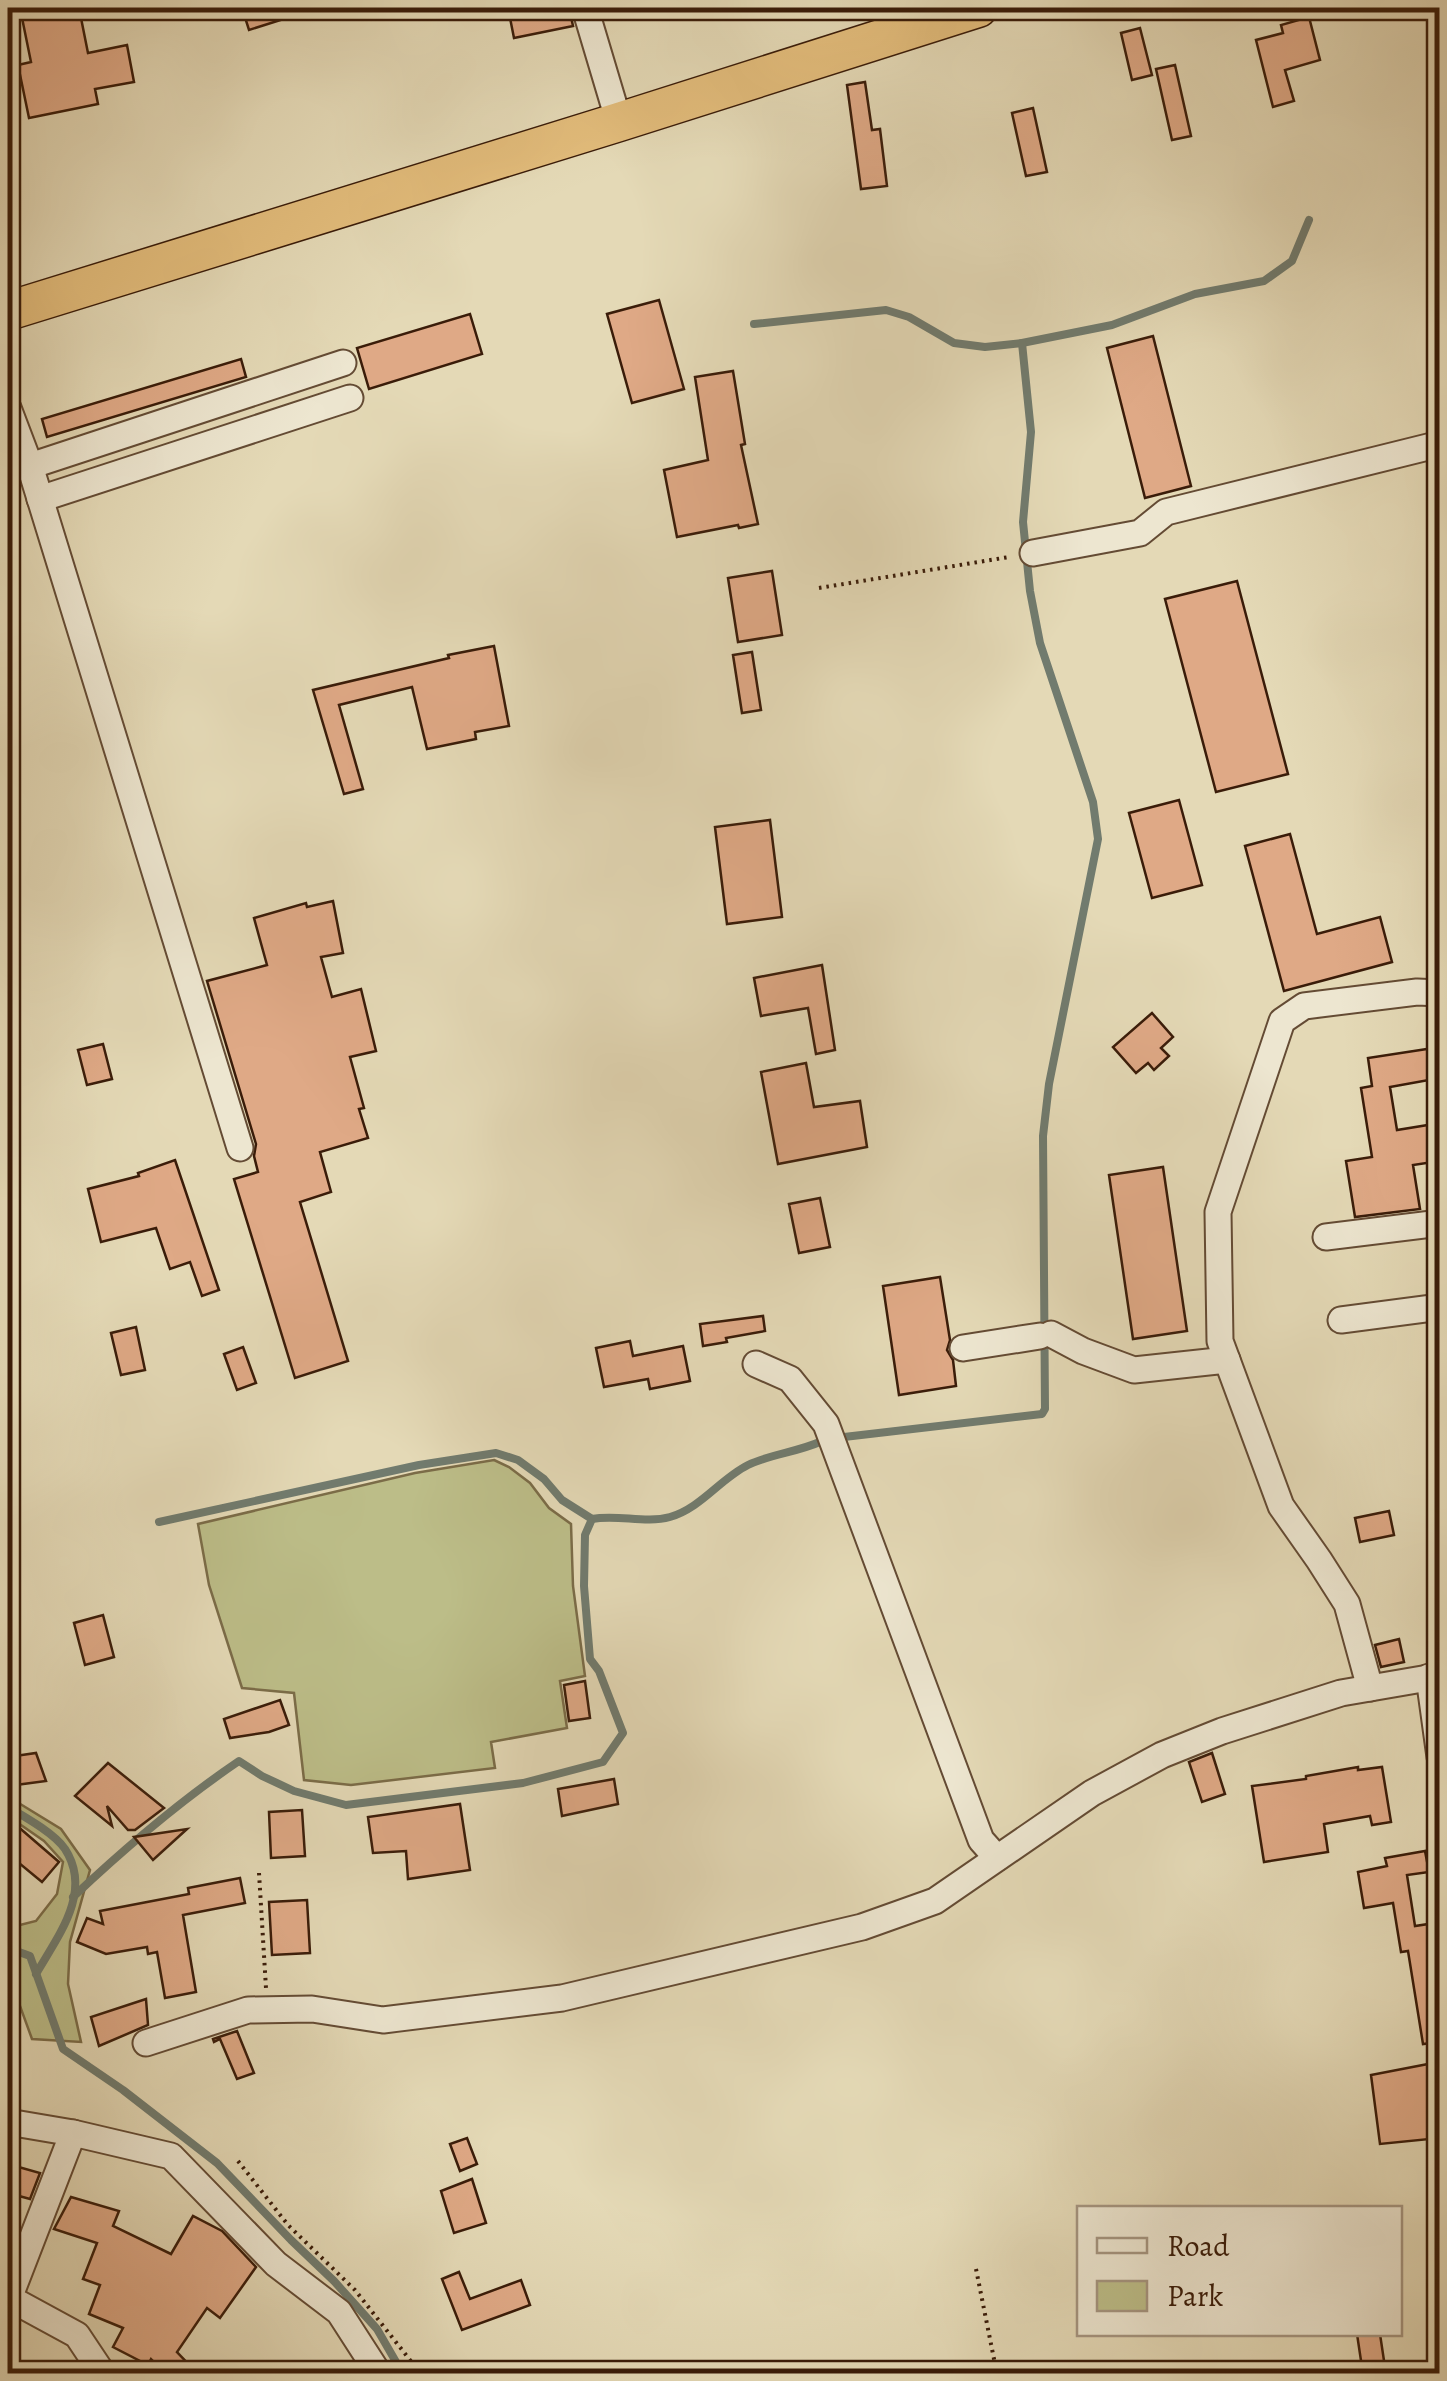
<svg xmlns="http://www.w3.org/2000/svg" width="1447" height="2381" viewBox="0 0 1447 2381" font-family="Alegreya,serif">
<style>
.green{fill:#bcbd88;stroke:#7b6c48;stroke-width:2.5}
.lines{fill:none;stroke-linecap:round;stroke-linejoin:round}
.stream{stroke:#717b6e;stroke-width:8}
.building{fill:#dfa986;stroke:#3a1c09;stroke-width:2.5}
.minor-casing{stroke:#644b34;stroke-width:29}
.highway-casing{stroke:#3a1c09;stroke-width:41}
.path{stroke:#3a1c09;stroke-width:4;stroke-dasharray:2.5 5;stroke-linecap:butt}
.minor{stroke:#ede6d0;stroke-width:25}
.highway{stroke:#e2bc7b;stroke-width:38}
</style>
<rect width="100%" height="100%" fill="#e4d9b6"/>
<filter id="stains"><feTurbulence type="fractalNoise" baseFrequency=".002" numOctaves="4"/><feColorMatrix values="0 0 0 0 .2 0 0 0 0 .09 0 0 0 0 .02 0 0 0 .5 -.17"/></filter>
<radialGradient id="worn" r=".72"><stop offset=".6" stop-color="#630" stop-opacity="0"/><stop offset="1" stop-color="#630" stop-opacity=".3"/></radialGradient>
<g class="green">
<path d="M494 1460 509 1467 530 1483 549 1508 571 1524 573 1586 585 1676 560 1681 567 1728 491 1742 495 1768 351 1785 304 1780 294 1693 242 1688 209 1585 198 1524 415 1473Z"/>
<path d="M17 1802 61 1829 90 1870 70 1942 68 1984 81 2042 32 2039 8 1973V1928L36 1921 57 1894 63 1862 44 1841 8 1816V1808Z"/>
</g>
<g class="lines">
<g class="stream">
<path d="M754 324 886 310 909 317 954 343 985 347 1022 343 1112 325 1195 294 1264 281 1292 261 1309 220"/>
<path d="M844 1437 1042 1414 1045 1409 1043 1136 1049 1084 1098 839 1093 802 1040 643 1030 591 1023 522 1031 432 1022 343"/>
<path d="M159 1522 419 1465 496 1453 518 1460 544 1479 562 1500 592 1519"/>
<path d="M8 1807C25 1817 54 1833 65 1849 93 1892 58 1936 36 1974"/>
<path d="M73 1897C125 1848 180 1801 239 1761L262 1776 294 1791 346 1805 523 1783 603 1762 623 1733 599 1671 590 1659 584 1586 585 1535 592 1519C618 1514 645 1524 670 1517 701 1508 720 1479 748 1465 771 1454 798 1452 822 1441"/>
<path d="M8 1948 30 1956 63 2049 123 2090 217 2163 291 2240 334 2281 377 2329 403 2374"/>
</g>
</g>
<g class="building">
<path d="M20 8H79L88 53 127 45 134 82 95 89 98 104 29 118 18 65 31 62Z"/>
<path d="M242 8H305L306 12 249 30Z"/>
<path d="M536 8H569L573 26 514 38 509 13Z"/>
<path d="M1309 17 1320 60 1285 70 1294 101 1273 107 1256 40 1283 33 1281 25Z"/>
<path d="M1140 28 1152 75 1132 80 1121 33Z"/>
<path d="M1175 65 1191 136 1172 140 1156 69Z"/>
<path d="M865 82 872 130 880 129 887 186 861 189 847 85Z"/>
<path d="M1033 108 1047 172 1026 176 1012 113Z"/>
<path d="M659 300 684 389 632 403 607 314Z"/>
<path d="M470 314 482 354 369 389 357 348Z"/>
<path d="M1153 336 1191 486 1145 498 1107 348Z"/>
<path d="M241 359 246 377 47 437 42 419Z"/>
<path d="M733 371 745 444 741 445 758 524 739 528 738 525 677 537 664 470 708 460 695 377Z"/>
<path d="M772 571 782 635 738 642 728 578Z"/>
<path d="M1237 581 1288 774 1216 792 1165 599Z"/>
<path d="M494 646 509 726 475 732 476 739 427 749 412 687 339 705 363 789 344 794 313 690 449 658 448 655Z"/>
<path d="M752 652 761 710 742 713 733 655Z"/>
<path d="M1179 800 1202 885 1152 898 1129 813Z"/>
<path d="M770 820 782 917 727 924 715 827Z"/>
<path d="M1290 834 1317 934 1380 917 1392 962 1284 991 1245 846Z"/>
<path d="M333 901 343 953 321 957 332 997 361 989 376 1051 350 1057 364 1108 359 1109 368 1138 320 1152 331 1192 300 1202 348 1361 295 1378 234 1179 258 1172 254 1156 256 1144 207 981 267 965 254 918 306 903 307 907Z"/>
<path d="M822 965 835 1050 816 1054 808 1008 761 1016 754 978Z"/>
<path d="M1152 1013 1173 1037 1161 1048 1169 1056 1154 1070 1148 1063 1136 1073 1113 1047Z"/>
<path d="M103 1044 112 1079 87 1085 78 1050Z"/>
<path d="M1440 1047V1078L1390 1087 1397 1130 1440 1123V1161L1413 1165 1420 1209 1355 1217 1346 1161 1372 1157 1361 1088 1372 1086 1368 1058Z"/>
<path d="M806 1063 814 1107 860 1101 867 1147 778 1164 761 1072Z"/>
<path d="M175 1160 219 1290 202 1296 190 1262 170 1269 156 1228 101 1242 88 1189 139 1176 138 1173Z"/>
<path d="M1163 1167 1187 1331 1133 1339 1109 1175Z"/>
<path d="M820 1198 830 1247 799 1253 789 1204Z"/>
<path d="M940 1277 950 1340 947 1350 953 1360 956 1386 899 1395 883 1286Z"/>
<path d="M763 1316 765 1331 726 1338 727 1342 703 1346 700 1324Z"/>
<path d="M136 1327 145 1370 121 1375 111 1333Z"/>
<path d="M630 1341 633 1356 683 1346 690 1381 650 1389 648 1379 604 1387 596 1348Z"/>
<path d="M243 1347 256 1383 237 1390 224 1354Z"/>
<path d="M1389 1511 1394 1535 1360 1542 1355 1518Z"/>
<path d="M103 1615 114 1657 85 1665 74 1623Z"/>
<path d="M1399 1639 1404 1662 1381 1667 1375 1645Z"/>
<path d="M585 1681 590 1718 569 1721 564 1685Z"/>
<path d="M280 1700 289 1725 269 1732 230 1738 224 1719Z"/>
<path d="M36 1753 46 1781 8 1786V1757Z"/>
<path d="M1212 1753 1225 1794 1202 1802 1189 1762Z"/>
<path d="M108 1763 164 1808 135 1830H128L107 1806 112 1826 75 1796Z"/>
<path d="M1358 1767V1770L1382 1767 1391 1822 1372 1825 1370 1816 1324 1824 1328 1852 1264 1862 1252 1786 1306 1779V1776Z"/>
<path d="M614 1779 618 1804 562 1816 558 1789Z"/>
<path d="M460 1804 470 1870 408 1879 406 1851 373 1853 368 1817Z"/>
<path d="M302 1810 305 1856 271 1858 269 1812Z"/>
<path d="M8 1818 59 1862 42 1882 8 1854Z"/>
<path d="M187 1829 153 1860 134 1837Z"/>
<path d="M1425 1851 1429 1872 1407 1875 1415 1926 1435 1923 1439 1946 1433 1947 1440 1985V2042L1423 2044 1408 1951 1401 1952 1393 1903 1364 1908 1358 1872 1387 1866 1385 1858Z"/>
<path d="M240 1878 245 1903 183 1915 196 1992 165 1998 157 1952 148 1954 147 1947 106 1954 77 1942 87 1918 103 1924 100 1911 189 1894 188 1888Z"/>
<path d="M307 1900 310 1953 272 1955 269 1902Z"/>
<path d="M146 1999 148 2025 99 2046 91 2017Z"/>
<path d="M237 2031 254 2073 237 2079 220 2039 214 2042 213 2039Z"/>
<path d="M1428 2064 1440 2138 1380 2144 1371 2075Z"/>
<path d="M467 2138 477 2164 460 2171 450 2144Z"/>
<path d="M8 2164 40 2173 30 2199 8 2193Z"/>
<path d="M472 2179 486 2223 454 2233 441 2191Z"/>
<path d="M71 2197 119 2211 113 2226 171 2254 193 2216 222 2231 256 2267 220 2318 207 2308 177 2352 198 2374H166L151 2359 148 2365 113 2347 123 2328 89 2314 100 2285 83 2279 97 2243 54 2229Z"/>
<path d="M459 2272 470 2299 521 2280 530 2305 462 2330 442 2279Z"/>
<path d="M1357 2334H1380L1386 2374H1363Z"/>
</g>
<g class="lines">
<defs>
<g id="minor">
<path d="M585 8 619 122"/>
<path d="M8 408 30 466 240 1148"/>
<path d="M30 466 343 363"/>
<path d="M40 499 350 398"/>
<path d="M1033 553 1140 533 1166 512 1440 444"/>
<path d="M1326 1237 1440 1223"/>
<path d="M1341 1320 1440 1307"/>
<path d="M1051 1334 1083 1351 1134 1370 1227 1360"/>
<path d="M963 1348 1040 1336"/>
<path d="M756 1364 790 1379 826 1424 981 1840 997 1858"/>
<path d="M1429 1677 1440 1757"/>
<path d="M1370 1688 1347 1604 1319 1560 1281 1506 1220 1341 1218 1212 1282 1021 1304 1006 1417 992 1440 993"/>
<path d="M146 2043 248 2010 312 2009 383 2020 562 1998 862 1927 935 1901 1092 1793 1162 1755 1222 1731 1341 1693 1440 1676"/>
<path d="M8 2122 73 2133 171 2156 276 2264 339 2312 379 2374"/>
<path d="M9 2298 77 2335 103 2374"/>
<path d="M8 2301 73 2133"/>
</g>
<path id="highway" d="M8 311 619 122 978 8"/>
</defs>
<use href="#minor" class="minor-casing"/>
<use href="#highway" class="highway-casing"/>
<g class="path">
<path d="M819 588 1009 557"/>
<path d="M259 1873 266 1988"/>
<path d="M238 2161 288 2225 355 2290 421 2374"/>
<path d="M976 2269 997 2374"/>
</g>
<use href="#minor" class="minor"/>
<use href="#highway" class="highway"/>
</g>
<rect width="1447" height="2381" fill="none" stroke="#e4d9b6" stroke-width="40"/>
<rect x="10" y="10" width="1427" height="2361" fill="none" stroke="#3a1c09" stroke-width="5"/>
<rect x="20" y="20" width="1407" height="2341" fill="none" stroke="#3a1c09" stroke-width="2.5"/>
<rect x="1077" y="2206" width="325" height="130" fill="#ede6d0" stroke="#a59580" stroke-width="2.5"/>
<rect x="1097" y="2238" width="50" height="15" fill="#ede6d0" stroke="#a59580" stroke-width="2.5"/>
<text x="1167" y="2256" font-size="30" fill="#3a1c09">Road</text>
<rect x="1097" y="2281" width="50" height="30" fill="#bcbd88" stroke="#a59580" stroke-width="2.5"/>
<text x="1167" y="2306" font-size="30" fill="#3a1c09">Park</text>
<rect width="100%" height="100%" filter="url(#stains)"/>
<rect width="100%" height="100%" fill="url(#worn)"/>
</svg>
